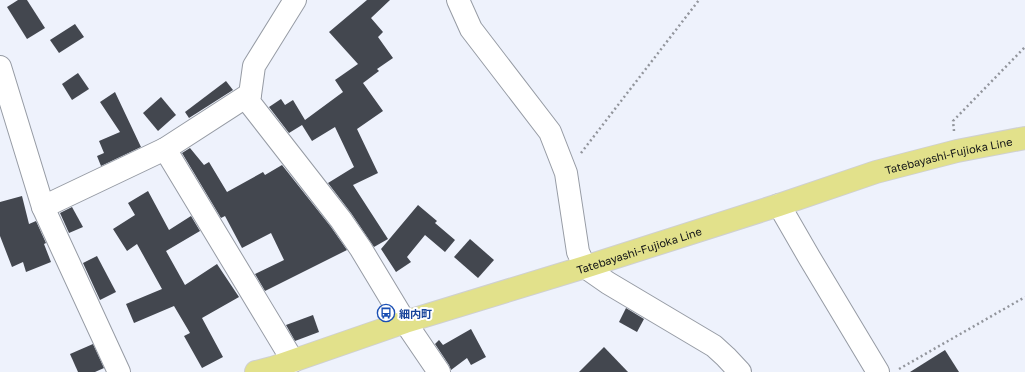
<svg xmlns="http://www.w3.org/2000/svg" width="1025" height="372" viewBox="0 0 1025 372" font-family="'Golos Text','Noto Sans JP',sans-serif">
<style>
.building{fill:#43474f}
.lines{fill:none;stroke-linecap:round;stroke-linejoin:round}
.minor-casing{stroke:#969ba4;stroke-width:24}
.major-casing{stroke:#cfd0d0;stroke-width:24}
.path{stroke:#92959c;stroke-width:2.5;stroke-dasharray:2 3;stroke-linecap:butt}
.minor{stroke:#fff;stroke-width:22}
.major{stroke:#e2e18b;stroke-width:22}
.labels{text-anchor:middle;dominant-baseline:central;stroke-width:4;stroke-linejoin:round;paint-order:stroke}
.street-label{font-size:11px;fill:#111316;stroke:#fff}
.transit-label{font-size:11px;font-weight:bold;fill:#164399;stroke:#fff;text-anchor:start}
</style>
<rect width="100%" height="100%" fill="#eef2fc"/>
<g class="building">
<path d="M18 0H27L45 28 27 39 7 7Z"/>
<path d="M367 0H390L371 18 383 32 378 37 393 58 377 69 379 71 363 83 383 111 357 129 378 173 353 185 388 239 374 247 351 213 328 183 354 167 335 127 312 141 302 125 289 133 269 107 281 99 285 105 293 100 305 120 343 92 335 80 358 64 329 32Z"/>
<path d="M75 24 84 37 59 53 50 40Z"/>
<path d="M78 73 89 89 72 100 62 84Z"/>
<path d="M226 81 233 90 189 118 185 112Z"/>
<path d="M115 92 141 147 101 166 97 156 104 153 99 141 120 132 100 102Z"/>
<path d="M161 97 176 115 158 131 143 113Z"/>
<path d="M190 148 204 165 209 162 227 192 263 172 265 175 282 165 331 227 347 250 265 291 255 274 284 260 271 233 242 248 225 216 221 218 182 153Z"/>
<path d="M148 191 169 230 191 216 200 231 166 251 185 285 217 264 239 297 202 318 223 357 202 368 184 336 190 333 174 306 134 323 126 304 162 289 137 244 127 251 113 229 135 215 128 203Z"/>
<path d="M22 196 29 224 36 221 46 243 44 244 51 262 26 272 23 262 12 267 0 236V202Z"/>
<path d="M418 205 437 221 435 223 455 240 445 252 425 235 407 257 411 262 396 272 381 249Z"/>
<path d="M72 207 83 227 69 233 60 213Z"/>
<path d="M470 239 494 260 478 278 454 257Z"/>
<path d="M97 256 116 292 100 300 83 263Z"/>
<path d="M626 308 644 319 637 332 619 322Z"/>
<path d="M313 315 319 332 295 341 286 325Z"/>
<path d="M471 329 486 357 471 365 467 358 451 370 449 365 435 344 439 340 443 345Z"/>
<path d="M93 344 104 368 95 372H78L70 354Z"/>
<path d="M604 347 628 372H579Z"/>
<path d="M945 350 959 372H910Z"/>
</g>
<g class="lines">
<defs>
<g id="minor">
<path d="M295 0 254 66 249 102 341 220 361 249 405 322 439 372"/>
<path d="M458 0 471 29 550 132 566 173 578 252 585 267 608 283 714 346 726 357 740 372"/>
<path d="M0 67 43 207 119 372"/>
<path d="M165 149 293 361"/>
<path d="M779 205 809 257 878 372"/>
<path d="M43 207 165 149 250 94"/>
</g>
<g id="major">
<path id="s1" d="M256 372 272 368 405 322 585 267 779 205 876 172 957 151 1025 138"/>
</g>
</defs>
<use href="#minor" class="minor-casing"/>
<use href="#major" class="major-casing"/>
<g class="path">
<path d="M954 131 953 121 1025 47"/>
<path d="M581 153 699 0"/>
<path d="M899 369 1025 297"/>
</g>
<use href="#minor" class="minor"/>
<use href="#major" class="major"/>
</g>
<defs>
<symbol id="bus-ring" viewBox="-11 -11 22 22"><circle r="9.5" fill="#fff" stroke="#1a4fb4" stroke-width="1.5"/><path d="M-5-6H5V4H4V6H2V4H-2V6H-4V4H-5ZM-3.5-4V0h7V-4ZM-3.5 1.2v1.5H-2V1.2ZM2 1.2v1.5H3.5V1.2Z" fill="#1a4fb4"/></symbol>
</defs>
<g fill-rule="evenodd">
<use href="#bus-ring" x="376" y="303" width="20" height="20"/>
</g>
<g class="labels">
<g class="street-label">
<text stroke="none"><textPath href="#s1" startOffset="726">Tatebayashi-Fujioka Line</textPath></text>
<text stroke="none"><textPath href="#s1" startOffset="402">Tatebayashi-Fujioka Line</textPath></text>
</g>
<g class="transit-label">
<text x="399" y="313">細内町</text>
</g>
</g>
</svg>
